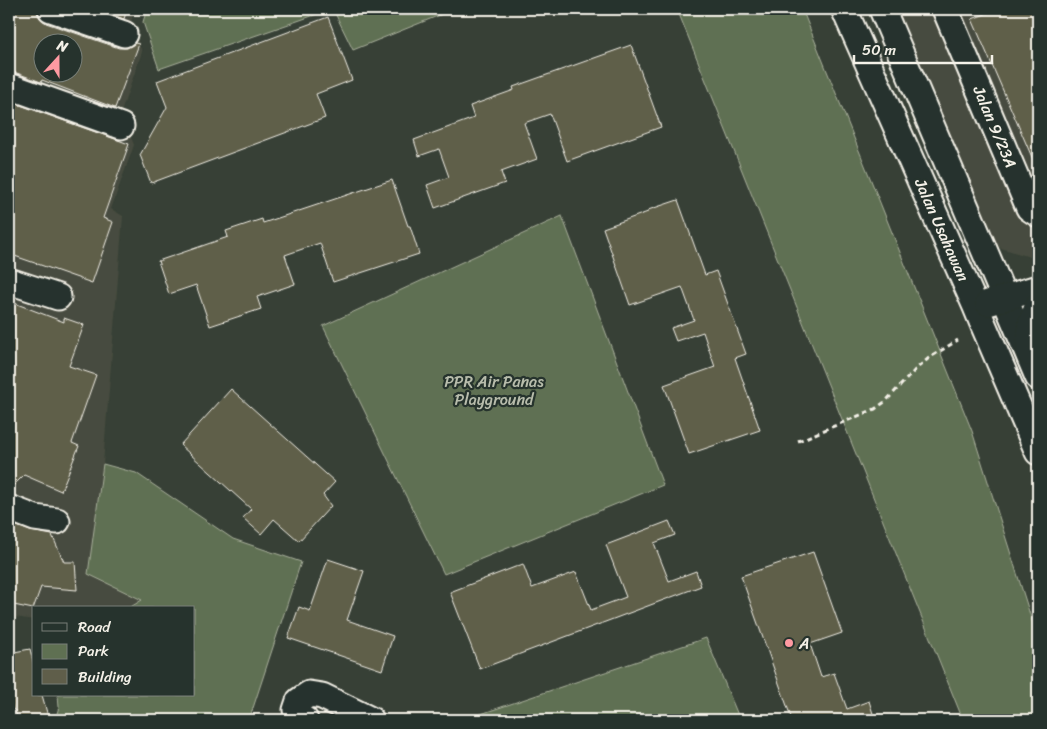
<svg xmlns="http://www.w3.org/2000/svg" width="1047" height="729" viewBox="0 0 1047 729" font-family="Sriracha,sans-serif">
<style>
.built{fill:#474c3f;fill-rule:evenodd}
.green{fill:#5f7052;stroke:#aab09d}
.building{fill:#5f5e4a;stroke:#f4f1e8;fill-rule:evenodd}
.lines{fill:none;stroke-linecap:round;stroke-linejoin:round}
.minor-casing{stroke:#f4f1e8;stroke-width:29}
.path{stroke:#f4f1e8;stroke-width:3;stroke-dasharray:5 4;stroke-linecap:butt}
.minor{stroke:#26332d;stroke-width:25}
.poi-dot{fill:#ff9aa2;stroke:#26332d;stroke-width:2}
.labels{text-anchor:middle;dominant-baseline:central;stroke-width:4.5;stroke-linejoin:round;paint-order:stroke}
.street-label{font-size:16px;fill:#f4f1e8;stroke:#26332d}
.park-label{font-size:16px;fill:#b8bdac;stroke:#26332d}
.poi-label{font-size:16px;fill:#f4f1e8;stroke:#26332d;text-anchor:start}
</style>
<rect width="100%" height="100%" fill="#374036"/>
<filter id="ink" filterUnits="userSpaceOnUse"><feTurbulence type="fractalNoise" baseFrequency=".02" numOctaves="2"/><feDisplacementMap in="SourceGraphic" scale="10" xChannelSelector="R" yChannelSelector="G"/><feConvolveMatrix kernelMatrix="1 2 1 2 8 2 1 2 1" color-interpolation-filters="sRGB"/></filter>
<g filter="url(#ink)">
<g class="built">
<path d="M9 9H135L131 22 142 52 121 112 134 145 111 209 123 216 103 464 88 574 142 600 129 608H34V620L9 616ZM42 42H72V72H42Z"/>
<path d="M897 9H1038V258L1036 259 998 247Z"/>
</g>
<g class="green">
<path d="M147 9H332L159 69 143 22Z"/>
<path d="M333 9H455L353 50Z"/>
<path d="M677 9H802L972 431 1038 640V720H963Z"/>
<path d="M562 216 663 485 444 574 323 326Z"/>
<path d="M103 464 136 473 233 539 301 562 251 714 246 720H55L59 707 58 695H194V608H129L142 600 88 574Z"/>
<path d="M706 638 740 720H463Z"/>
</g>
<g class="building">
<path d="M9 9H37V12L40 18 46 23 119 48H127L135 43 139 44 115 108 42 80 41 82 14 72H9ZM42 42H72V72H42Z"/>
<path d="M95 9H127L124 19Z"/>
<path d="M999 9H1038V171L972 19Z"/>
<path d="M328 17 352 80 316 94 325 118 151 183 140 155 167 107 157 81Z"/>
<path d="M631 45 661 127 567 161 550 114 524 123 537 159 501 172 505 183 435 208 427 185 449 177 439 149 419 156 414 140 474 118 470 106 514 90 513 87Z"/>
<path d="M9 101 129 144 103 218 113 222 92 283 9 254Z"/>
<path d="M392 180 408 226H410L419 254 333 282 320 243 285 255 295 284 257 297 261 309 210 326 196 285 169 294 158 261 228 237 226 231 262 219 263 223Z"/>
<path d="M678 200 705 275 716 271 746 354 735 358 760 430 689 454 664 385 715 367 703 332 676 341 671 328 694 320 682 287 630 305 603 228 648 212V210Z"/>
<path d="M9 301 64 322V318L84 325 69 366 96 375 72 443 79 446 61 491 24 475 9 490Z"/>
<path d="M231 389 335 482 323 495 331 506 299 541 274 519 261 534 243 518 251 509 180 445Z"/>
<path d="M669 521 675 535 654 543 669 581 696 571 701 586 480 669 450 592 523 564 532 588 576 572 591 610 626 597 606 545Z"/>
<path d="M9 523 30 531 52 535 64 562H75L77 590 41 587 33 609 9 604Z"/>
<path d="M813 552 842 633 810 644 821 677 834 673 847 709 869 701 875 720H792L741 576Z"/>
<path d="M328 559 364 571 347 620 393 636 382 670 288 638 299 607 310 611Z"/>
<path d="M30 649 34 665V695H42L49 720H18L15 710H13L9 694V653Z"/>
</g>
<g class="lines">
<defs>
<g id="minor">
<path d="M51 9 124 34"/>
<path d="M844 9 976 307 983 324 1038 452"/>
<path d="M882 9 1038 377"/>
<path d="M945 9 1029 208 1038 214"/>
<path d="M9 86 121 126"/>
<path d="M9 281 58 297"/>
<path d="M988 303 1038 288"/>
<path d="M1029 353 1030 325 1038 305"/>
<path d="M9 508 35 518 57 521"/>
<path d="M305 720 301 718 296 710 299 701 309 694 322 696 371 720"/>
</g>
</defs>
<use href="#minor" class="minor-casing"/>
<path class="path" d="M798 441 875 409 886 401 916 369 929 358 958 340"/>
<use href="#minor" class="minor"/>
</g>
</g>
<circle class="poi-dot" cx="789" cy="643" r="5"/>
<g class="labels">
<g class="street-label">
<text transform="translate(995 127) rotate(67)">Jalan 9/23A</text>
<text transform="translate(942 230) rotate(66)">Jalan Usahawan</text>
</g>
<g class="park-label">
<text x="494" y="381">PPR Air Panas<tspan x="494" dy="18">Playground</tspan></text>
</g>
<g class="poi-label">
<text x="799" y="643">A</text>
</g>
</g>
<rect width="1047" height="729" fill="none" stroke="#26332d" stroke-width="30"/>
<rect x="15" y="15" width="1017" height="699" fill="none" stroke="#f4f1e8" stroke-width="2" filter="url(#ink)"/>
<rect x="32" y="606" width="162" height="90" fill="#26332d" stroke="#787f78"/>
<rect x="42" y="623" width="25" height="8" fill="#26332d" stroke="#787f78"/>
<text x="78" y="632" font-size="15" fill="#f4f1e8">Road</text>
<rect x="42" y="644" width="25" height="15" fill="#5f7052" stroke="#787f78"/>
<text x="78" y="656" font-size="15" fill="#f4f1e8">Park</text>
<rect x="42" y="669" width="25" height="15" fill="#5f5e4a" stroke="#787f78"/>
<text x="78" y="682" font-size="15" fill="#f4f1e8">Building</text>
<g transform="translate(58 58) rotate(21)"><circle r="24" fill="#26332d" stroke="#787f78"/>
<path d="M0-4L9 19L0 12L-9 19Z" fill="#ff9aa2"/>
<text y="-8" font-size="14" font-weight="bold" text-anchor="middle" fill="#f4f1e8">N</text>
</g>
<path d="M854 55v8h138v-8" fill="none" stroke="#f4f1e8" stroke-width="2.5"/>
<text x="862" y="55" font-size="15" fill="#f4f1e8" stroke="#26332d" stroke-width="4" paint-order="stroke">50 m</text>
</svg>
